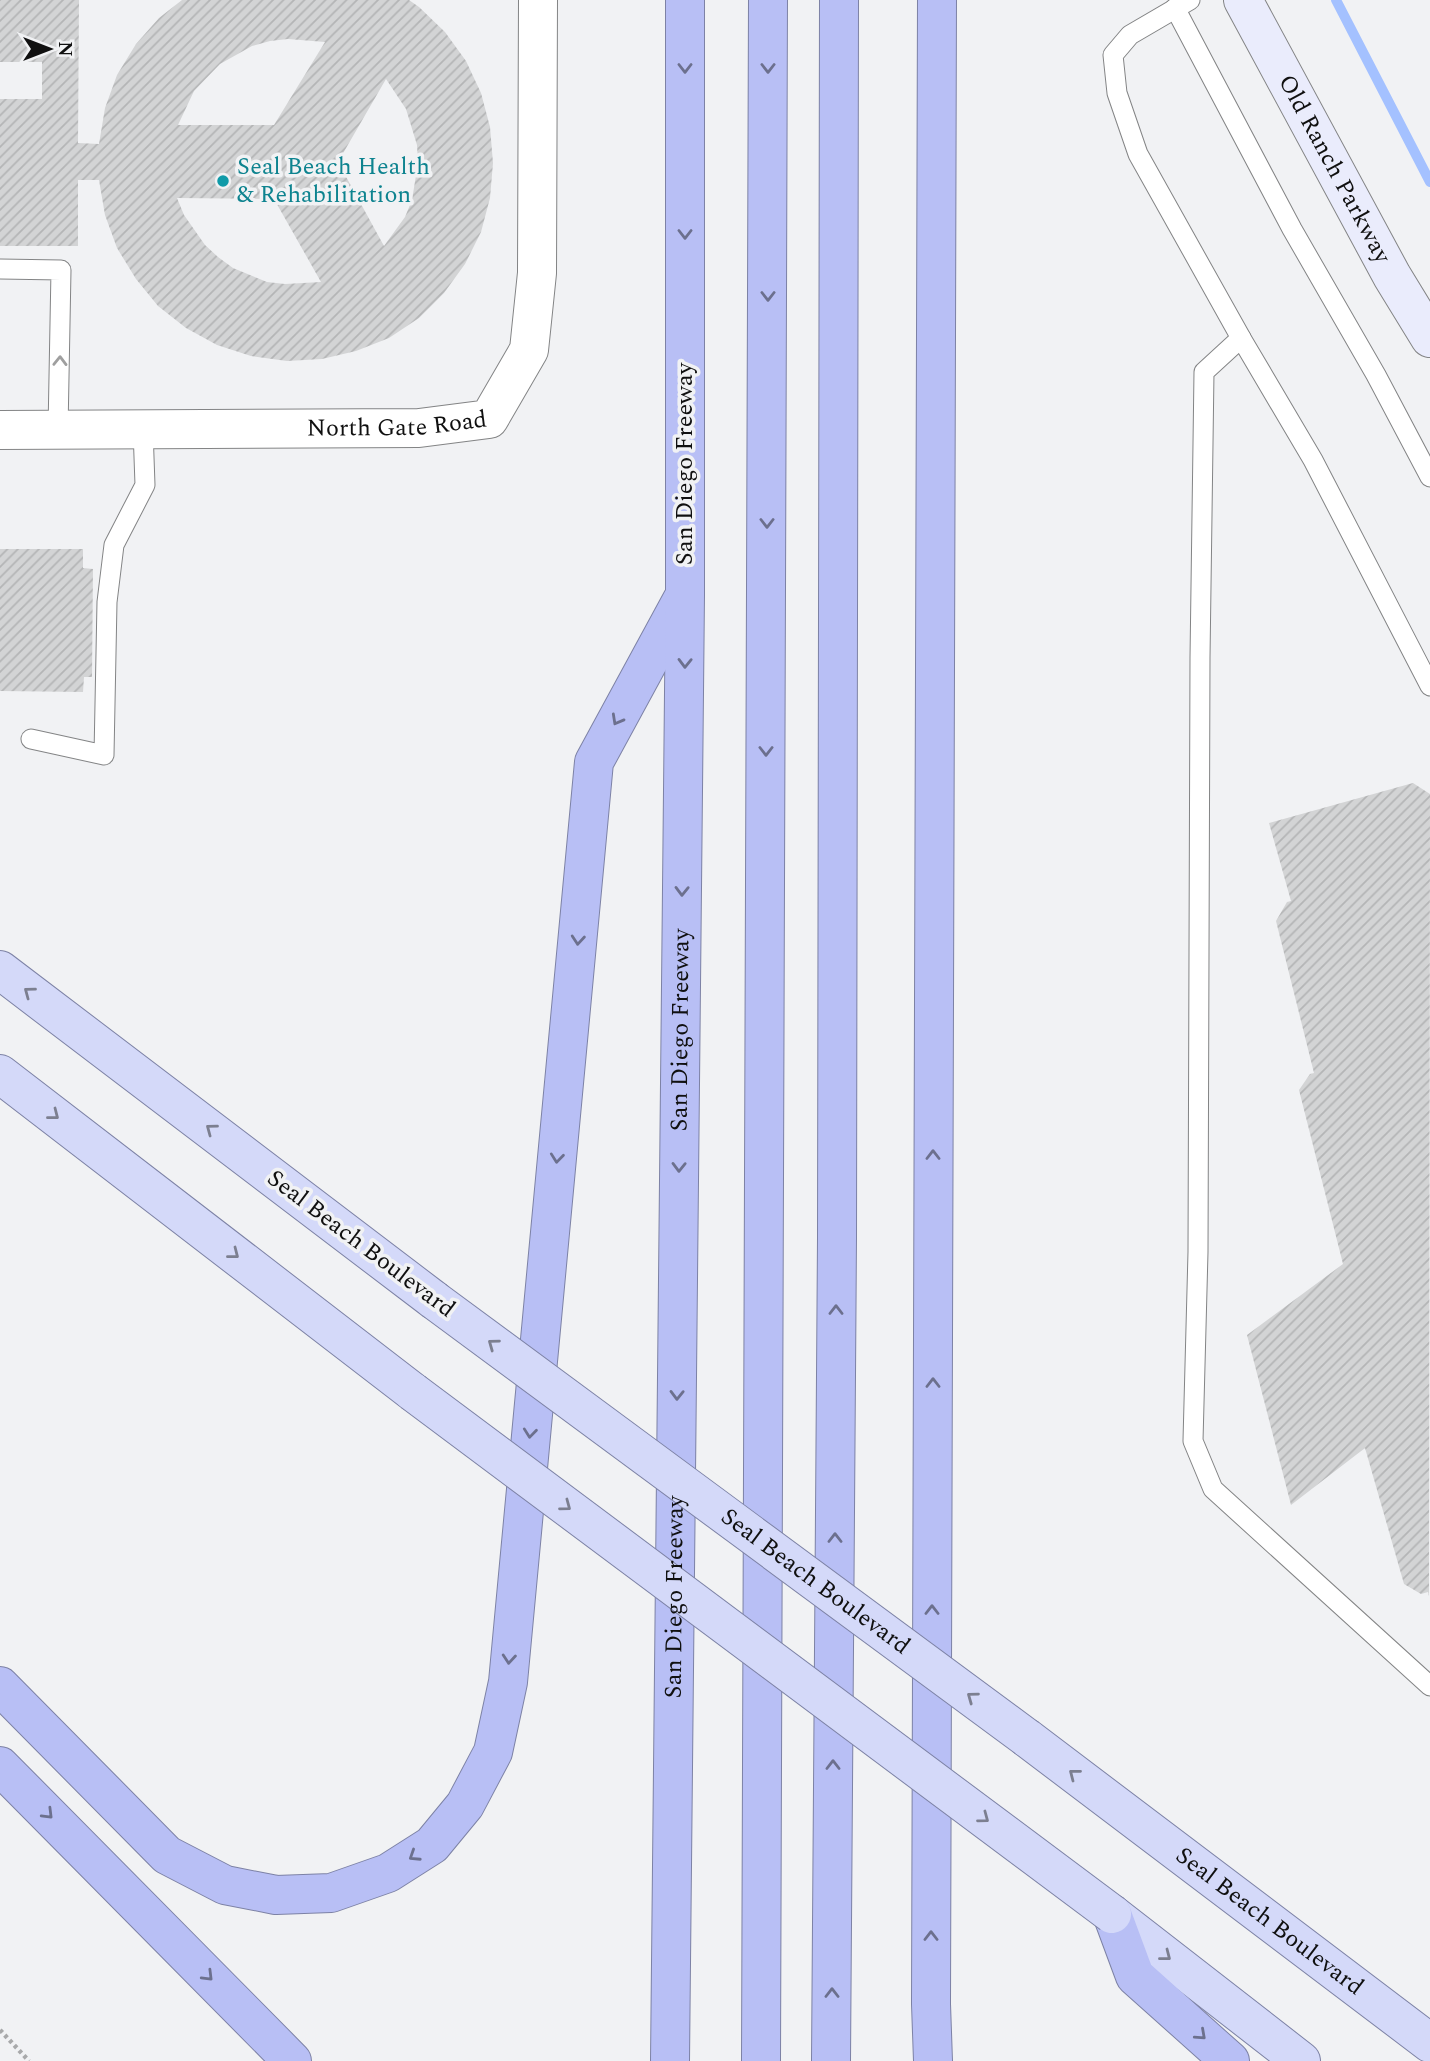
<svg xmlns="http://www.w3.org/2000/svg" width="1430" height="2061" viewBox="0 0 1430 2061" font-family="Spectral,serif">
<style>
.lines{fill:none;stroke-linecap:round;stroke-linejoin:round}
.stream{stroke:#a4c1ff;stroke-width:10}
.building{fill:url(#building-hatch);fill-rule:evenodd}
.service-casing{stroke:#838485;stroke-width:21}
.tertiary-casing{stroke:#838485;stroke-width:40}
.secondary-casing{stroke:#838485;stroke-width:40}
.primary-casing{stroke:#7d82a5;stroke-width:40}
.motorway-casing{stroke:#7d82a5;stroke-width:40}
.path{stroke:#a8a9aa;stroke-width:4.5;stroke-dasharray:3.5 3.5;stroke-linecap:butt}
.service{stroke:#fff;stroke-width:19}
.tertiary{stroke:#fff;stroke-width:38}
.secondary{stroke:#eaecfc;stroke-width:38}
.primary{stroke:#d4d9f9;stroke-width:38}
.motorway{stroke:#b8bff5;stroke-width:38}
.primary-bridge-casing{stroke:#7d82a5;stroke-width:40;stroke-linecap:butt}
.primary-bridge{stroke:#d4d9f9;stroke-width:38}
.oneway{stroke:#6c708e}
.oneway2{stroke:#9f9f9f}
.oneway3{stroke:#7c7f90}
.culture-dot{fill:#0f9aa8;stroke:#f1f2f4;stroke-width:2.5}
.labels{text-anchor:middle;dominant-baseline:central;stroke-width:7;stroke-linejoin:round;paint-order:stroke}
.culture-label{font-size:24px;fill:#0d838f;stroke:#f1f2f4;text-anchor:start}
.street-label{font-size:24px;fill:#101010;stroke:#f1f2f4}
</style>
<defs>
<pattern id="building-hatch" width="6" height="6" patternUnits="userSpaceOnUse" patternTransform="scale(1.75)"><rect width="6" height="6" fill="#d3d4d5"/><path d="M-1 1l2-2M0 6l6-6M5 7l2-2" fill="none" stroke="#b4b5b6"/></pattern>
</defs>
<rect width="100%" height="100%" fill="#f1f2f4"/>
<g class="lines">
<path class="stream" d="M1336 0 1430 182"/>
</g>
<g class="building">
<path d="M0 0H79L78 143 99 144 105 108 117 75 136 44 159 18 182 0H409L419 7 445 32 466 61 481 93 490 127 493 163 490 198 481 232 465 264 444 293 419 318 389 338 356 351 322 359 287 361 251 356 217 345 186 328 158 306 136 279 117 248 105 215 99 180H78V246H0V99H42V62H0ZM288 39 325 42 274 125H178L194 91 220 64 252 46 270 41ZM386 79 406 109 417 145 418 163 412 200 405 217 384 246 338 162ZM177 198 274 199 321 282 285 284 267 282 233 268 218 257 205 245 184 215Z"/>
<path d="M0 549H83V568L93 569 92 677H84L83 692 0 691Z"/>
<path d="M1413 783 1430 794 1429 1596 1428 1592 1421 1594 1404 1584 1365 1448 1291 1505 1247 1335 1343 1264 1299 1090 1310 1074 1314 1073 1276 921 1287 902 1291 901 1269 823Z"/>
</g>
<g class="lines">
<defs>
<g id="service">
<path d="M1190 0 1130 35 1113 55 1117 93 1138 154 1241 338 1204 372 1200 658 1198 1252 1193 1441 1213 1489 1430 1686"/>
<path d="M1175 8 1292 229 1376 375 1430 477"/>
<path d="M0 269 61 270 58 430"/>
<path d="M1241 338 1313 460 1430 686"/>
<path d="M31 739 104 755 107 602 114 545 145 485 143 429"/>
</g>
<g id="tertiary">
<path id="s1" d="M0 430 419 428 489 419 529 350 537 273 538 0"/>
</g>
<g id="secondary">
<path id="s2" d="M1243 0 1392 276 1430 338"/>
</g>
<g id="primary">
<path d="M0 970 434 1300"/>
<path d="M0 1074 413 1392"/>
<path id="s3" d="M1027 1738 1430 2043"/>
<path d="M1112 1914 1301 2061"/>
</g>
<g id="motorway">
<path d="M0 1686 167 1855 225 1885 276 1895 331 1893 388 1873 432 1845 465 1805 493 1752 508 1682 594 762 682 600"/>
<path d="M0 1766 292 2061"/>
<path d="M1112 1914 1135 1976 1230 2061"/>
<path id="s4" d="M670 2061 685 595V0"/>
<path d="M761 2061 768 0"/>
<path d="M831 2061 837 1238 839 0"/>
<path d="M933 2061 931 2004 937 0"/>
</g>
</defs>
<use href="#service" class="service-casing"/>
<use href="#tertiary" class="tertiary-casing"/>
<use href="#secondary" class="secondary-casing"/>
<use href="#primary" class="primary-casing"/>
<use href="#motorway" class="motorway-casing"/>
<path class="path" d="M0 2030 29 2061"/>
<use href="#service" class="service"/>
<use href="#tertiary" class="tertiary"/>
<use href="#secondary" class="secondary"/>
<use href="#primary" class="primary"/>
<use href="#motorway" class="motorway"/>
<defs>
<g id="primary-bridge">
<path id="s5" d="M434 1300 1027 1738"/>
<path d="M413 1392 1112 1914"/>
</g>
</defs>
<use href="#primary-bridge" class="primary-bridge-casing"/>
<use href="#primary-bridge" class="primary-bridge"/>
</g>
<defs><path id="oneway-chevron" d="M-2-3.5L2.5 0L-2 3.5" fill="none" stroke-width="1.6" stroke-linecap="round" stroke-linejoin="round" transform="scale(1.75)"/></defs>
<g class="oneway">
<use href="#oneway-chevron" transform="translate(685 68) rotate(90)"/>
<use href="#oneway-chevron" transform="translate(768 68) rotate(90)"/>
<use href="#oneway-chevron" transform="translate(685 234) rotate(90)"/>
<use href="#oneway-chevron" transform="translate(768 296) rotate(90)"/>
<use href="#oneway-chevron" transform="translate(767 523) rotate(90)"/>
<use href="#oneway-chevron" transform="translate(685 663) rotate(91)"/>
<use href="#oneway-chevron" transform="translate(617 720) rotate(119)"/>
<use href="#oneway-chevron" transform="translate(766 751) rotate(90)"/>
<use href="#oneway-chevron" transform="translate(682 891) rotate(91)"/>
<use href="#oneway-chevron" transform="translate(578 940) rotate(95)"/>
<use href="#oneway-chevron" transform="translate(933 1155) rotate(-90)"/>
<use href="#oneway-chevron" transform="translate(557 1158) rotate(96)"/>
<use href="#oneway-chevron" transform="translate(679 1167) rotate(91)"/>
<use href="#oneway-chevron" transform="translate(836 1310) rotate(-90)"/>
<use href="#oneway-chevron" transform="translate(933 1383) rotate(-90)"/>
<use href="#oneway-chevron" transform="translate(677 1395) rotate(91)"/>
<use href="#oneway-chevron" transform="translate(530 1433) rotate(96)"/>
<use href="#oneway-chevron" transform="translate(835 1538) rotate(-90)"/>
<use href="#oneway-chevron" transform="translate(932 1610) rotate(-90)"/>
<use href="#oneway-chevron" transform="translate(509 1659) rotate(95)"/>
<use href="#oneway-chevron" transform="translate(833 1765) rotate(-90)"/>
<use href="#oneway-chevron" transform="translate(48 1814) rotate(45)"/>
<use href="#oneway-chevron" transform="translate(414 1856) rotate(147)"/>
<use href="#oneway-chevron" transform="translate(931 1936) rotate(-90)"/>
<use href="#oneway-chevron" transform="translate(208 1976) rotate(45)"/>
<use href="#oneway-chevron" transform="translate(832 1993) rotate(-90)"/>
<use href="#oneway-chevron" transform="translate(1201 2035) rotate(42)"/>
</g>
<use class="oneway2" href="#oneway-chevron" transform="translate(60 361) rotate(-89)"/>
<g class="oneway3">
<use href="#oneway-chevron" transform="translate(29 992) rotate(-143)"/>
<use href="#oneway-chevron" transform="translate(54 1115) rotate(38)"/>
<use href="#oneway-chevron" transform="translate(211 1129) rotate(-143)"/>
<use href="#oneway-chevron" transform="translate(234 1254) rotate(38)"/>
<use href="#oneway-chevron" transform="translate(493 1344) rotate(-144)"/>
<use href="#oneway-chevron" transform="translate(566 1506) rotate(37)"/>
<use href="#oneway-chevron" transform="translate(972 1697) rotate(-144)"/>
<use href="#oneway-chevron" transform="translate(1074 1774) rotate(-142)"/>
<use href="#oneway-chevron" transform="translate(984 1818) rotate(37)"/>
<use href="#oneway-chevron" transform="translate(1166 1956) rotate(38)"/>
</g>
<circle class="culture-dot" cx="223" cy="181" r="7"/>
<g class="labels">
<g class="culture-label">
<text x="237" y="167">Seal Beach Health<tspan x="237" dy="28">&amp; Rehabilitation</tspan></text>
</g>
<g class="street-label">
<text stroke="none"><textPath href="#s2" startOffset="192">Old Ranch Parkway</textPath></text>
<text stroke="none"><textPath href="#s1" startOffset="397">North Gate Road</textPath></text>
<text transform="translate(685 464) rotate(-90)">San Diego Freeway</text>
<text stroke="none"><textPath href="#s4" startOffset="1031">San Diego Freeway</textPath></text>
<text transform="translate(361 1244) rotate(37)">Seal Beach Boulevard</text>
<text stroke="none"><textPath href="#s5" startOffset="474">Seal Beach Boulevard</textPath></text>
<text stroke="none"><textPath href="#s4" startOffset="464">San Diego Freeway</textPath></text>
<text stroke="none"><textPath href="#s3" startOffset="304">Seal Beach Boulevard</textPath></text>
</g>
</g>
<g transform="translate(49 49) rotate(90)" stroke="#f1f2f4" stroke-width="5" paint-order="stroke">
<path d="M0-5L12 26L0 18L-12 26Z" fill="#101010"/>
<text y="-10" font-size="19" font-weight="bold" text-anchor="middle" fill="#101010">N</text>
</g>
</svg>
